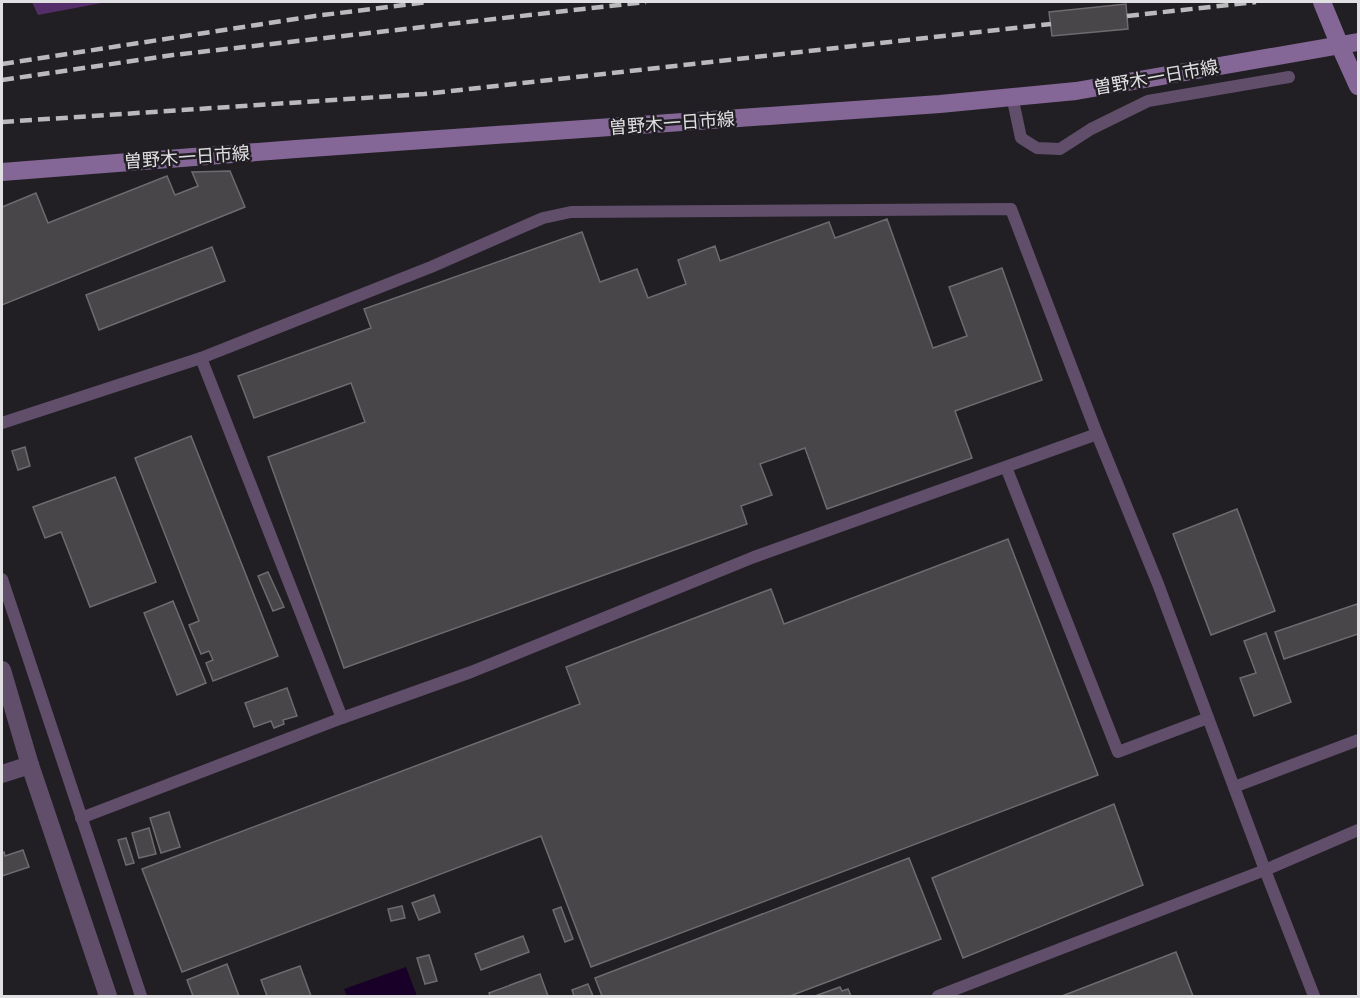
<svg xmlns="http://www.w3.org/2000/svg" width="1360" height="998" viewBox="0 0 1360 998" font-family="Raleway,'Noto Sans JP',sans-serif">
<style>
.green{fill:#542e69}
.water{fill:#190028}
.building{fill:#484649;stroke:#6e6b6f;stroke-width:1.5}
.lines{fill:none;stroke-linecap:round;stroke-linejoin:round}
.lane{stroke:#604e6b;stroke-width:12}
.street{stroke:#604e6b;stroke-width:18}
.secondary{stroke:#846796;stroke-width:18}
.rail{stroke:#bab9bc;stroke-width:4.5;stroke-dasharray:12 6;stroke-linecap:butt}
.labels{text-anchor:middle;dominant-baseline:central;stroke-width:5;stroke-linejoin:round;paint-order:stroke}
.street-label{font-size:18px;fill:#e0dfe1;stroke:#211f23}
</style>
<rect width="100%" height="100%" fill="#211f23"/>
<path class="green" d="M32 2H107L38 15Z"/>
<path class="water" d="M406 967 417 996H347L344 989Z"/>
<g class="building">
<path d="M1126 4 1128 29 1052 36 1049 12Z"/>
<path d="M230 171 245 207 2 305V207L36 193 48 223 167 176 175 195 198 186 192 172Z"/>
<path d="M887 219 933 348 967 336 949 287 1002 268 1042 380 955 411 972 458 827 509 805 448 760 464 772 495 741 506 747 524 344 668 268 457 365 422 351 383 254 418 238 376 371 328 364 309 582 232 600 282 637 269 648 298 686 284 678 260 715 246 720 261 829 222 835 238Z"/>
<path d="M212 247 225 281 99 330 86 295Z"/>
<path d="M191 436 278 656 213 681 206 663 213 660 209 651 201 654 189 625 199 621 135 458Z"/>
<path d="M25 447 30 466 18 470 12 451Z"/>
<path d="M115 477 156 582 90 607 61 532 45 538 33 507Z"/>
<path d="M1237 509 1275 611 1211 635 1173 534Z"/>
<path d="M1008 539 1098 775 591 967 541 836 182 972 142 869 580 704 566 667 771 589 784 624Z"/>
<path d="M268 572 284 607 273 611 258 576Z"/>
<path d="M173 601 206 683 177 695 144 613Z"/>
<path d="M1357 604 1358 609V634L1284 659 1275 632Z"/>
<path d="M1266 633 1291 702 1254 716 1240 678 1256 673 1244 641Z"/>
<path d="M287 688 297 716 283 720 284 724 274 728 271 721 254 727 245 703Z"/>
<path d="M1114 804 1143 885 963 958 932 878Z"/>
<path d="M169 812 180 847 161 853 150 818Z"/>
<path d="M149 828 156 854 139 858 132 833Z"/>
<path d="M126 838 134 863 126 865 118 840Z"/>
<path d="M23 850 29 867 2 876V853L4 852 5 856Z"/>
<path d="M909 858 941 939 790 996H602L595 978Z"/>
<path d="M434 895 440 912 419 920 412 903Z"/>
<path d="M402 906 405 918 391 921 388 909Z"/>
<path d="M561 907 573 939 565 942 553 910Z"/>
<path d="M523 936 529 952 481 970 475 954Z"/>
<path d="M1176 952 1193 996H1062Z"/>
<path d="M429 955 437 981 425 984 417 958Z"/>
<path d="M227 964 239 996H193L187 980Z"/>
<path d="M300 966 311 996H267L261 980Z"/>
<path d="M540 974 548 996H490L489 993Z"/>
<path d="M588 984 593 996H574L572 990Z"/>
<path d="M840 987 842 991 848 989 851 996H815Z"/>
</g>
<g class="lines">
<g class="lane">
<path d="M1012 96 1021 138 1037 148 1060 149 1091 129 1148 101 1289 77"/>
<path d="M201 358 342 718"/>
<path d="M2 423 201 358 431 267 543 218 571 212 1011 209 1097 434 1158 584 1265 870 1314 996"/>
<path d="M1006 467 1118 752 1208 718"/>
<path d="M2 579 141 996"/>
<path d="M1234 787 1358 740"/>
<path d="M81 818 342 718 471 672 754 557 1097 434"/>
<path d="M938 996 1265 870 1358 830"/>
</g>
<g class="street">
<path d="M2 670 30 765 108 996"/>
<path d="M2 774 30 765"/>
</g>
<g class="secondary">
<path d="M1322 2 1340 46 1358 86"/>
<path d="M2 172 296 149 940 104 1076 91 1358 42"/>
</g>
<g class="rail">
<path d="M1127 16 1256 2"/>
<path d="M2 64 315 16 428 2"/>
<path d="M2 80 173 55 646 2"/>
<path d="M2 122 424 94 1051 24"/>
</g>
</g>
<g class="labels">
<g class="street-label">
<text transform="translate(1156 77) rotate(-10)">曽野木一日市線</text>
<text transform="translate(672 123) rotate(-4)">曽野木一日市線</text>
<text transform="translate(187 157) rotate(-4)">曽野木一日市線</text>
</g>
</g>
<rect width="1360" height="998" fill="none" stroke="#e0dfe1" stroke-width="6"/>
</svg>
